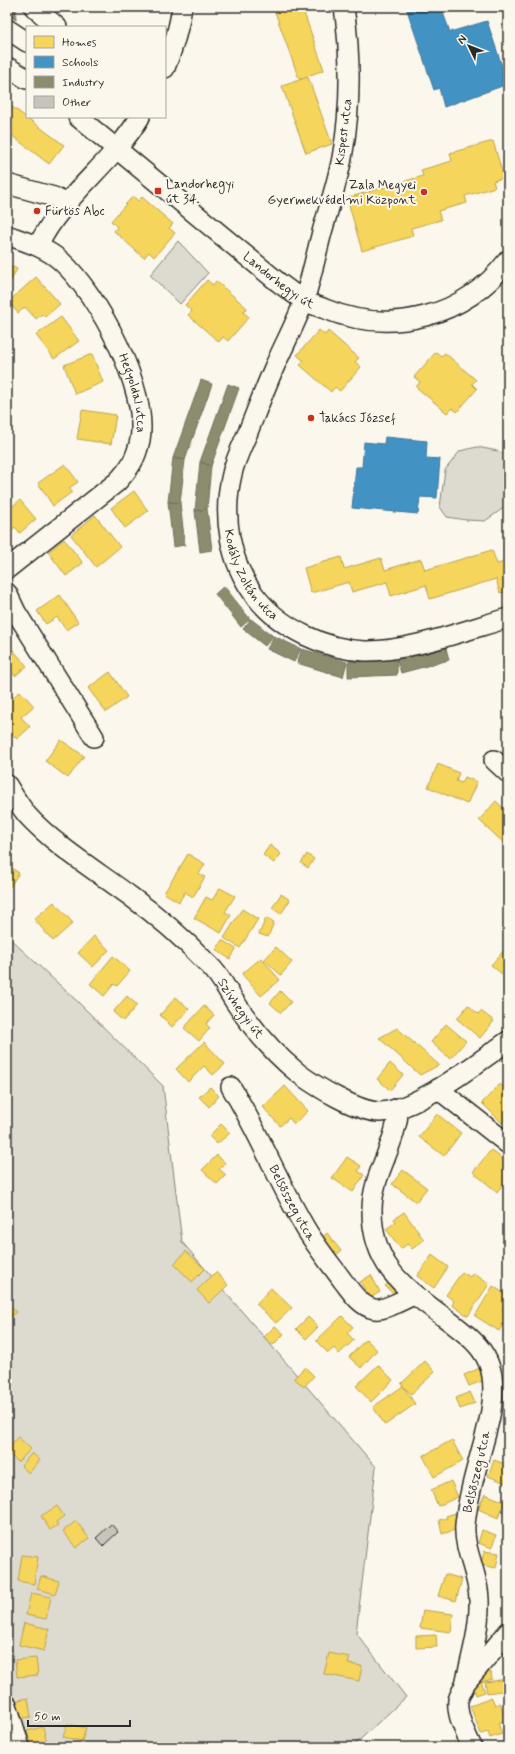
<svg xmlns="http://www.w3.org/2000/svg" width="515" height="1754" viewBox="0 0 515 1754" font-family="Mynerve,sans-serif">
<style>
.green{fill:#dddad0;stroke:#84827e}
.homes{fill:#f6d55c;stroke:#b9a24d}
.schools{fill:#4393c3;stroke:#3c7495}
.industry{fill:#8c8c6e;stroke:#6f6f5a}
.building{fill:#c7c4bc;stroke:#2b2b2b}
.lines{fill:none;stroke-linecap:round;stroke-linejoin:round}
.minor-casing{stroke:#2b2b2b;stroke-width:22}
.minor{stroke:#fbf7ec;stroke-width:19}
.poi-dot{fill:#c8321e;stroke:#fbf7ec;stroke-width:1.5}
.labels{text-anchor:middle;dominant-baseline:central;stroke-width:4;stroke-linejoin:round;paint-order:stroke}
.street-label{font-size:13px;fill:#2b2b2b;stroke:#fbf7ec}
.poi-label{font-size:13px;fill:#2b2b2b;stroke:#fbf7ec;text-anchor:start}
</style>
<rect width="100%" height="100%" fill="#fbf7ec"/>
<filter id="ink" filterUnits="userSpaceOnUse"><feTurbulence type="fractalNoise" baseFrequency=".025" numOctaves="2"/><feDisplacementMap in="SourceGraphic" scale="8" xChannelSelector="R" yChannelSelector="G"/><feConvolveMatrix kernelMatrix="1 2 1 2 8 2 1 2 1" color-interpolation-filters="sRGB"/></filter>
<g filter="url(#ink)">
<g class="green">
<path d="M178 241 208 273 180 304 150 275Z"/>
<path d="M477 447 498 451 508 456V505L485 521 466 520 447 517 440 507 445 470 460 451Z"/>
<path d="M7 936 78 1002 163 1086 182 1242 376 1467 356 1633 406 1697 352 1747H7Z"/>
</g>
<g class="homes">
<path d="M288 7H302L324 70 299 79 275 12Z"/>
<path d="M308 77 332 144 306 153 282 86Z"/>
<path d="M7 103 64 145 49 164 7 132Z"/>
<path d="M493 141 504 178 493 181 495 187 465 196 467 203 438 211 441 220 411 228 413 236 362 251 347 198 423 176 421 170 452 161 450 153Z"/>
<path d="M133 196 138 201 142 197 173 224 169 228 175 233 154 257 149 252 144 258 114 231 117 227 111 221Z"/>
<path d="M7 264 17 269 7 288Z"/>
<path d="M36 277 60 304 45 317 42 314 36 319 25 307 18 313 8 302Z"/>
<path d="M207 280 213 285 216 281 247 308 243 312 249 317 228 341 223 337 219 342 188 315 192 311 185 305Z"/>
<path d="M61 317 79 341 54 359 36 335Z"/>
<path d="M319 330 325 335 328 331 359 358 355 362 361 367 340 391 335 387 331 392 300 365 304 361 297 355Z"/>
<path d="M436 352 441 356 445 353 476 380 472 384 477 389 457 412 452 408 447 413 416 387 420 382 414 377Z"/>
<path d="M92 354 103 382 75 394 64 365Z"/>
<path d="M82 410 116 415 111 444 77 439Z"/>
<path d="M65 464 78 482 69 488 72 492 53 506 38 483Z"/>
<path d="M134 491 148 511 125 528 111 508Z"/>
<path d="M20 500 36 519 20 533 15 527 11 531 7 527V511Z"/>
<path d="M95 515 120 547 96 567 71 535Z"/>
<path d="M64 539 83 563 66 576 48 552Z"/>
<path d="M492 550 497 564 508 561V591L500 593 496 579 430 599 426 585 391 596 387 582 352 592 349 582 311 593 304 568 341 557 344 569 381 558 385 570 421 559 425 570Z"/>
<path d="M60 595 78 622 66 630 57 617 46 624 37 611Z"/>
<path d="M7 643 27 666 15 676 7 667Z"/>
<path d="M110 672 127 697 106 712 88 688Z"/>
<path d="M20 691 34 706 21 717 30 727 17 739 7 729V703Z"/>
<path d="M61 740 84 756 68 778 45 761Z"/>
<path d="M438 764 459 773 456 781 462 783 465 777 477 782 467 804 428 787Z"/>
<path d="M496 801 508 813 507 846 479 820Z"/>
<path d="M270 845 281 854 274 863 263 855Z"/>
<path d="M188 854 205 864 199 874 205 877 193 897 185 892 179 902 164 893Z"/>
<path d="M307 854 314 859 308 868 301 863Z"/>
<path d="M7 865 19 873 7 891Z"/>
<path d="M220 888 235 896 225 912 231 915 221 933 194 918 206 897 212 900Z"/>
<path d="M281 894 290 900 281 914 272 908Z"/>
<path d="M54 902 73 923 53 941 34 919Z"/>
<path d="M242 909 258 919 240 948 224 938Z"/>
<path d="M266 918 274 922 268 937 259 934Z"/>
<path d="M94 936 109 950 93 967 78 953Z"/>
<path d="M222 940 236 949 230 959 216 950Z"/>
<path d="M276 947 292 962 281 975 264 960Z"/>
<path d="M506 948 508 950V979L491 965Z"/>
<path d="M113 956 130 971 117 986 114 984 104 996 90 984Z"/>
<path d="M261 958 280 980 261 996 242 974Z"/>
<path d="M280 991 291 1002 281 1013 270 1003Z"/>
<path d="M127 996 137 1005 123 1021 113 1012Z"/>
<path d="M176 997 189 1009 172 1027 160 1015Z"/>
<path d="M468 1005 478 1014 481 1011 494 1021 480 1038 457 1019Z"/>
<path d="M204 1006 214 1015 206 1024 210 1028 199 1041 184 1028Z"/>
<path d="M446 1024 466 1041 450 1059 431 1042Z"/>
<path d="M397 1028 439 1065 420 1075 379 1038Z"/>
<path d="M204 1042 225 1064 213 1075 204 1066 188 1082 176 1069Z"/>
<path d="M390 1063 403 1075 390 1090 377 1079Z"/>
<path d="M500 1084 508 1091V1117L502 1123 482 1103Z"/>
<path d="M285 1086 308 1111 294 1124 289 1118 280 1126 263 1107Z"/>
<path d="M210 1087 219 1096 209 1107 199 1097Z"/>
<path d="M437 1114 461 1133 444 1156 419 1137Z"/>
<path d="M221 1124 230 1133 217 1144 209 1136Z"/>
<path d="M491 1150 508 1163V1178L497 1192 473 1172Z"/>
<path d="M217 1155 225 1163 219 1169 226 1175 217 1184 202 1170Z"/>
<path d="M347 1157 361 1166 358 1171 364 1175 353 1192 332 1178Z"/>
<path d="M403 1170 427 1188 416 1202 392 1184Z"/>
<path d="M508 1190V1199L503 1196Z"/>
<path d="M404 1212 424 1240 412 1249 407 1244 401 1249 386 1229 396 1222 394 1219Z"/>
<path d="M327 1233 341 1251 332 1258 319 1240Z"/>
<path d="M186 1251 205 1269 192 1282 174 1264Z"/>
<path d="M432 1255 448 1267 434 1288 417 1276Z"/>
<path d="M216 1272 228 1285 209 1303 197 1290Z"/>
<path d="M462 1272 470 1277 473 1273 489 1284 468 1316 452 1305 454 1301 446 1295Z"/>
<path d="M371 1275 380 1292 370 1298 360 1282Z"/>
<path d="M390 1281 403 1292 397 1297 385 1286Z"/>
<path d="M493 1286 508 1296V1300L502 1310 508 1314V1317L499 1331 475 1316Z"/>
<path d="M271 1288 292 1308 276 1323 256 1304Z"/>
<path d="M7 1303 16 1312 7 1321Z"/>
<path d="M342 1316 353 1327 347 1333 354 1340 339 1354 334 1348 328 1353 316 1341Z"/>
<path d="M308 1317 318 1327 306 1339 296 1329Z"/>
<path d="M275 1326 284 1334 273 1345 264 1337Z"/>
<path d="M366 1339 377 1350 361 1368 349 1357Z"/>
<path d="M425 1361 435 1372 411 1394 401 1384Z"/>
<path d="M378 1365 393 1380 371 1402 356 1386Z"/>
<path d="M305 1367 314 1376 304 1387 294 1378Z"/>
<path d="M480 1368 485 1380 469 1386 464 1375Z"/>
<path d="M403 1386 415 1404 385 1425 373 1407Z"/>
<path d="M470 1392 475 1403 460 1409 456 1398Z"/>
<path d="M18 1437 31 1449 18 1462 7 1452V1449Z"/>
<path d="M452 1440 463 1461 434 1477 423 1456Z"/>
<path d="M32 1453 40 1460 29 1473 21 1466Z"/>
<path d="M494 1460 508 1465V1484L488 1476Z"/>
<path d="M451 1481 458 1497 438 1506 431 1490Z"/>
<path d="M485 1494 505 1502 498 1518 478 1509Z"/>
<path d="M57 1506 64 1516 56 1522 58 1525 50 1530 41 1516Z"/>
<path d="M455 1513 459 1529 442 1534 439 1520 447 1518 446 1516Z"/>
<path d="M76 1521 89 1538 76 1548 63 1531Z"/>
<path d="M482 1530 496 1535 492 1548 478 1543Z"/>
<path d="M484 1551 499 1553 496 1568 481 1565Z"/>
<path d="M22 1555 38 1557 34 1584 18 1581Z"/>
<path d="M445 1574 462 1579 456 1601 438 1596Z"/>
<path d="M41 1576 59 1581 55 1594 37 1589Z"/>
<path d="M31 1593 51 1597 46 1619 26 1615Z"/>
<path d="M423 1610 453 1614 451 1632 420 1628Z"/>
<path d="M24 1623 49 1629 44 1651 19 1645Z"/>
<path d="M436 1635 437 1647 416 1648V1636Z"/>
<path d="M329 1653 350 1657 348 1664 362 1666 359 1681 324 1674Z"/>
<path d="M36 1658 38 1675 17 1677 15 1660Z"/>
<path d="M491 1672 492 1679 481 1682 480 1675Z"/>
<path d="M508 1679V1690L487 1693 485 1682Z"/>
<path d="M481 1681 485 1692 476 1695 472 1684Z"/>
<path d="M28 1698 31 1717 17 1719 14 1701Z"/>
<path d="M492 1698 495 1705 500 1703 506 1720 498 1723 502 1734 490 1738 488 1732 481 1734 470 1706Z"/>
<path d="M67 1724 86 1728 82 1741 63 1737Z"/>
<path d="M43 1727 47 1743 32 1747 27 1731Z"/>
</g>
<g class="schools">
<path d="M406 7H441L450 32 487 21 508 84 444 107 439 88 434 90Z"/>
<path d="M385 437 427 441 426 458 440 459 437 498 420 497 418 514 352 508 356 467H362L364 442 384 444Z"/>
</g>
<g class="industry">
<path d="M7 7H16V20L7 14Z"/>
<path d="M53 7H63L59 12Z"/>
<path d="M201 380 212 384 185 460 173 458Z"/>
<path d="M228 384 239 388 211 466 200 462Z"/>
<path d="M173 458 185 460 180 503 168 502Z"/>
<path d="M200 462 211 466 207 509 195 511Z"/>
<path d="M168 502 180 503 185 545 173 547Z"/>
<path d="M207 509 212 550 200 552 195 511Z"/>
<path d="M224 586 250 619 241 627 215 594Z"/>
<path d="M251 619 273 636 265 646 243 629Z"/>
<path d="M274 636 301 649 294 662 267 649Z"/>
<path d="M446 648 449 660 401 673 397 660Z"/>
<path d="M302 649 347 662 343 677 297 663Z"/>
<path d="M397 660V675L348 677V662Z"/>
</g>
<path class="building" d="M111 1524 118 1532 103 1546 96 1538Z"/>
<g class="lines">
<defs>
<g id="minor">
<path d="M34 7 57 27"/>
<path id="s1" d="M344 7C351 57 351 109 342 158 337 183 329 207 322 232 316 255 311 278 304 301 295 325 283 347 273 370 264 391 256 412 248 432 242 446 235 460 232 474 222 515 229 563 256 597 280 628 326 650 365 651 408 652 466 630 508 618"/>
<path d="M7 29 27 42"/>
<path d="M7 67 27 79"/>
<path d="M165 68C173 48 179 29 182 7"/>
<path id="s2" d="M78 117 278 282C286 288 294 294 303 300 309 304 318 306 325 309 391 336 465 317 508 260"/>
<path d="M7 184 54 197 67 204"/>
<path id="s3" d="M7 235C26 242 45 247 61 261 98 294 149 390 140 440 136 459 130 468 117 482L7 569"/>
<path d="M38 246C62 196 112 164 140 117"/>
<path d="M7 593 16 612 94 737"/>
<path d="M494 760 508 773"/>
<path id="s4" d="M7 785C13 795 20 806 27 815 54 845 98 872 130 896 158 916 185 940 209 965 221 976 226 989 235 1002 253 1029 273 1053 298 1073 315 1086 358 1112 380 1112 416 1111 478 1062 508 1041"/>
<path id="s5" d="M231 1087C258 1131 277 1179 303 1224 314 1244 329 1262 343 1281 351 1291 360 1306 374 1309 384 1311 404 1299 414 1295"/>
<path d="M438 1089 508 1144"/>
<path d="M398 1108C398 1114 398 1120 396 1125 390 1154 372 1179 372 1210 372 1276 417 1294 462 1331 477 1343 489 1356 492 1376 496 1404 486 1432 479 1459 473 1480 467 1503 465 1525 463 1550 479 1574 479 1600 480 1627 472 1655 466 1680 465 1687 460 1693 458 1700 456 1715 466 1734 472 1747"/>
<path d="M467 1681 508 1632"/>
<path d="M7 1705 20 1747"/>
</g>
</defs>
<use href="#minor" class="minor-casing"/>
<use href="#minor" class="minor"/>
</g>
</g>
<g class="poi-dot">
<rect x="154" y="187" width="8" height="8" rx="2"/>
<circle cx="424" cy="192" r="4"/>
<circle cx="37" cy="211" r="4"/>
<circle cx="311" cy="418" r="4"/>
</g>
<g class="labels">
<g class="street-label">
<text transform="translate(344 132) rotate(-83)">Kispest utca</text>
<text stroke="none"><textPath href="#s2" startOffset="259">Landorhegyi út</textPath></text>
<text stroke="none"><textPath href="#s3" startOffset="213">Hegyoldal utca</textPath></text>
<text stroke="none"><textPath href="#s1" startOffset="594">Kodály Zoltán utca</textPath></text>
<text stroke="none"><textPath href="#s4" startOffset="326">Szívhegyi út</textPath></text>
<text stroke="none"><textPath href="#s5" startOffset="131">Belsőszeg utca</textPath></text>
<text transform="translate(477 1472) rotate(-77)">Belsőszeg utca</text>
</g>
<g class="poi-label">
<text x="166" y="184">Landorhegyi<tspan x="166" dy="15">út 34.</tspan></text>
<text x="416" y="185" text-anchor="end">Zala Megyei<tspan x="416" dy="15">Gyermekvédelmi Központ</tspan></text>
<text x="45" y="211">Fürtös Abc</text>
<text x="319" y="418">Takács József</text>
</g>
</g>
<rect width="515" height="1754" fill="none" stroke="#fbf7ec" stroke-width="24"/>
<rect x="12" y="12" width="491" height="1730" fill="none" stroke="#2b2b2b" stroke-width="1.5" filter="url(#ink)"/>
<rect x="26" y="26" width="140" height="92" fill="#fbf7ec" stroke="#a8a59f"/>
<rect x="34" y="36" width="20" height="12" fill="#f6d55c" stroke="#a8a59f"/>
<text x="62" y="46" font-size="12" fill="#2b2b2b">Homes</text>
<rect x="34" y="56" width="20" height="12" fill="#4393c3" stroke="#a8a59f"/>
<text x="62" y="66" font-size="12" fill="#2b2b2b">Schools</text>
<rect x="34" y="76" width="20" height="12" fill="#8c8c6e" stroke="#a8a59f"/>
<text x="62" y="86" font-size="12" fill="#2b2b2b">Industry</text>
<rect x="34" y="96" width="20" height="12" fill="#c7c4bc" stroke="#a8a59f"/>
<text x="62" y="106" font-size="12" fill="#2b2b2b">Other</text>
<g transform="translate(469 46) rotate(313)" stroke="#fbf7ec" stroke-width="3" paint-order="stroke">
<path d="M0-3L7 15L0 10L-7 15Z" fill="#2b2b2b"/>
<text y="-6" font-size="11" font-weight="bold" text-anchor="middle" fill="#2b2b2b">N</text>
</g>
<path d="M28 1720v6h102v-6" fill="none" stroke="#2b2b2b" stroke-width="2"/>
<text x="34" y="1720" font-size="12" fill="#2b2b2b" stroke="#fbf7ec" stroke-width="3" paint-order="stroke">50 m</text>
</svg>
